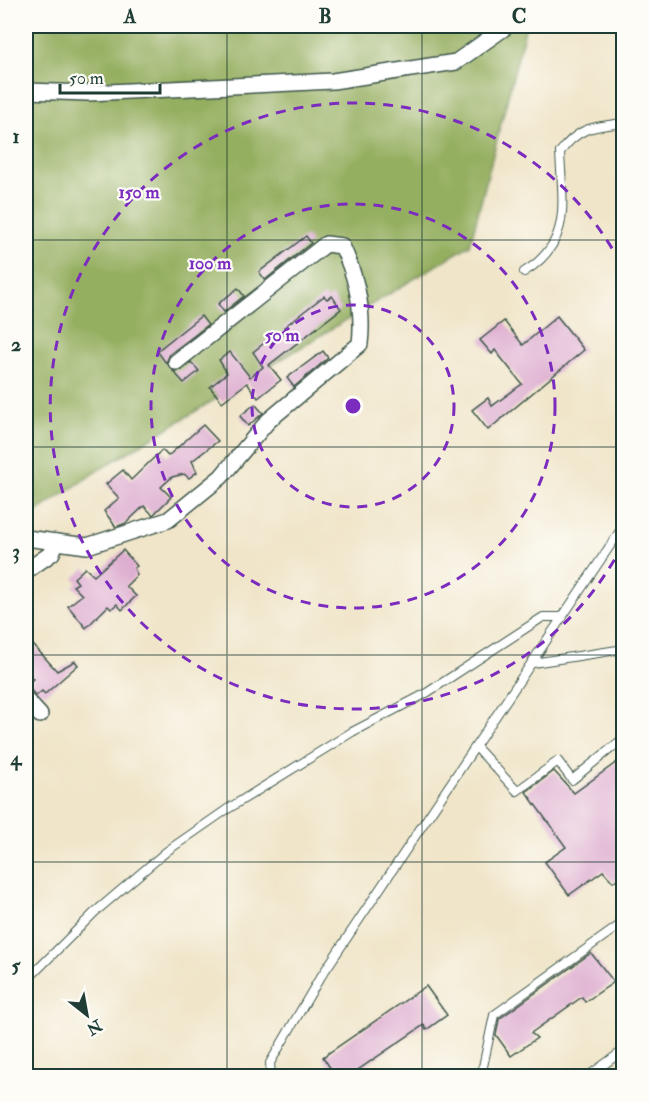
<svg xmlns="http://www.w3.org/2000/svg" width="649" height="1102" viewBox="0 0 649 1102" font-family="'IM FELL Double Pica',serif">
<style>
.forest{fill:#95af60;stroke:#5a764a;stroke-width:1.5}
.building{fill:#deaed0}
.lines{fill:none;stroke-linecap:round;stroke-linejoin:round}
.service-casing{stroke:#3e564a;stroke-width:10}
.minor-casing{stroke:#3e564a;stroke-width:18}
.service{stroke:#fff;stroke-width:8}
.minor{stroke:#fff;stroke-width:15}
.grid{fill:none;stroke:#1f3d34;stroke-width:1.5;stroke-opacity:0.55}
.ring{fill:none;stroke:#7b2cbf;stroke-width:3;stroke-dasharray:10 8}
.centre{fill:#7b2cbf;stroke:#fdfcf7;stroke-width:3}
.ring-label{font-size:18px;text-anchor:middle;font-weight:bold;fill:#7b2cbf;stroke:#fdfcf7;stroke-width:4.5;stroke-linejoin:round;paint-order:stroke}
.neatline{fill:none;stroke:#1f3d34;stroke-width:2}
.grid-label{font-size:20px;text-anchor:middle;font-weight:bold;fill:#1f3d34}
</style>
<rect width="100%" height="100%" fill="#fdfcf7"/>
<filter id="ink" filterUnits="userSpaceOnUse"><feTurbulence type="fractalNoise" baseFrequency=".0167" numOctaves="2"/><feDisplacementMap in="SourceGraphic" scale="12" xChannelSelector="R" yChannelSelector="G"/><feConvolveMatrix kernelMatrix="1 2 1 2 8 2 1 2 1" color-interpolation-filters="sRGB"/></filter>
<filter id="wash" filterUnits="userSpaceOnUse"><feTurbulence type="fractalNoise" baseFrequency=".008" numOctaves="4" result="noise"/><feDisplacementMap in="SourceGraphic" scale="24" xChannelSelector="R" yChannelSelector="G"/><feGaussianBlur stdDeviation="1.35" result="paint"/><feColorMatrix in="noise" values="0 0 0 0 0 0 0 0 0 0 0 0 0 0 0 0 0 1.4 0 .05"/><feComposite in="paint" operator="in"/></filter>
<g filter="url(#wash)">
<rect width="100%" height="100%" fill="#f0e5c9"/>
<path class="forest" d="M26 26H526L470 245 102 468 26 519Z"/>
<g id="blocks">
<g class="building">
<path d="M306 236 311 243 265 280 259 272Z"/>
<path d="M238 288 244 296 224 312 218 304Z"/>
<path d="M324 296 327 299 332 296 341 309 269 365 281 380 258 398 247 383 222 402 210 387 227 373 219 360 230 352 250 377 263 367 253 352 268 340 271 343 287 330 284 327Z"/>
<path d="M201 316 208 325 170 354 166 363 157 351Z"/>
<path d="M557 316 584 350 488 430 472 410 488 398 492 406 522 384 495 350 492 354 480 340 504 321 523 345Z"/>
<path d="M323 351 328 358 294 387 287 378Z"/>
<path d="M191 362 199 371 184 383 173 371 182 370Z"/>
<path d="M255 404 263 413 248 426 240 416Z"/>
<path d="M203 425 218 441 192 461 197 472 189 478 184 474 172 477 161 487 171 497 153 515 144 506 126 523 116 527 104 511 119 498 106 484 123 470 131 480 162 450 168 456Z"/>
<path d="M123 550 137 566 134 568 137 575 126 586 136 596 122 610 117 604 111 609 108 606 86 628 68 606 82 595 73 586 78 583 74 578 85 568 94 576Z"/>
<path d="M26 637 57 671 75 661 78 665 45 694 42 691 36 696 26 685 33 679 26 671Z"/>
<path d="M624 757V875L613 882 603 871 569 895 545 862 566 847 526 792 554 771 574 793Z"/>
<path d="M591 953 614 982 585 1002 582 997 531 1033 537 1038 511 1056 496 1035 499 1019Z"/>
<path d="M426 986 447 1015 426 1030 424 1025 358 1070 364 1077H336L323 1057Z"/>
</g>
</g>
</g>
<g filter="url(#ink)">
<use href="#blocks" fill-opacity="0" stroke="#3e564a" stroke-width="1.5"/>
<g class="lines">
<defs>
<g id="service">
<path d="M524 272C573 242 562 202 560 152 580 126 593 127 624 123"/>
<path d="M533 663 624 649"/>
<path d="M476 747 517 791 558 761 572 780 624 738"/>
<path d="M26 981 95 912 167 851 226 810 352 732 425 694 543 617H563"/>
<path d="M271 1076 270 1063 318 981 624 525"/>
<path d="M481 1076 494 1015 624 922"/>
<path d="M588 1076 624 1050"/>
</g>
<g id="minor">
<path d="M26 91 88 93 333 81 456 62 507 26"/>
<path d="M26 538 87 546 168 520 221 477 268 421 360 344C364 310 356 276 342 246L326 244 176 362"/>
<path d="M26 571 52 553 56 542"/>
<path d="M26 700 40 715"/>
</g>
</defs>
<use href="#service" class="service-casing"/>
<use href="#minor" class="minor-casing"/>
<use href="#service" class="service"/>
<use href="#minor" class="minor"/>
</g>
</g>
<path class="grid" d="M227 26V1076M422 26V1076M26 240H624M26 447H624M26 655H624M26 862H624"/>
<g class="ring">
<circle cx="353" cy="406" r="101"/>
<circle cx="353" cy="406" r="202"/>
<path d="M623 544A303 303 0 1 1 623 268"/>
</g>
<circle cx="353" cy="406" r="9" class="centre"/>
<g class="ring-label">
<text x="139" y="198">150 m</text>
<text x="210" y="269">100 m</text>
<text x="282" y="341">50 m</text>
</g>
<rect width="649" height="1102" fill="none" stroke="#fdfcf7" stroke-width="66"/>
<g transform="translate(87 1015) rotate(149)" stroke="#fdfcf7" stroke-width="4.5" paint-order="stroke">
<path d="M0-4.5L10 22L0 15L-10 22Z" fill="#1f3d34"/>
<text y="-9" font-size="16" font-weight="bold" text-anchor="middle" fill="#1f3d34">N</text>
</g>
<path d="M60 84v9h100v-9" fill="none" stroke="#1f3d34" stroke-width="3"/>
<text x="69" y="84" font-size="18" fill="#1f3d34" stroke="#fdfcf7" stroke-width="4.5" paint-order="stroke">50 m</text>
<rect x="33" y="33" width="583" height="1036" class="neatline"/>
<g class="grid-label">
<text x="130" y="23">A</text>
<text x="325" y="23">B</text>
<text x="519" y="23">C</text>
<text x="16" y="143">1</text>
<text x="16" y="351">2</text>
<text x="16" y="558">3</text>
<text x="16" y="765">4</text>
<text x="16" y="972">5</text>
</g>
</svg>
